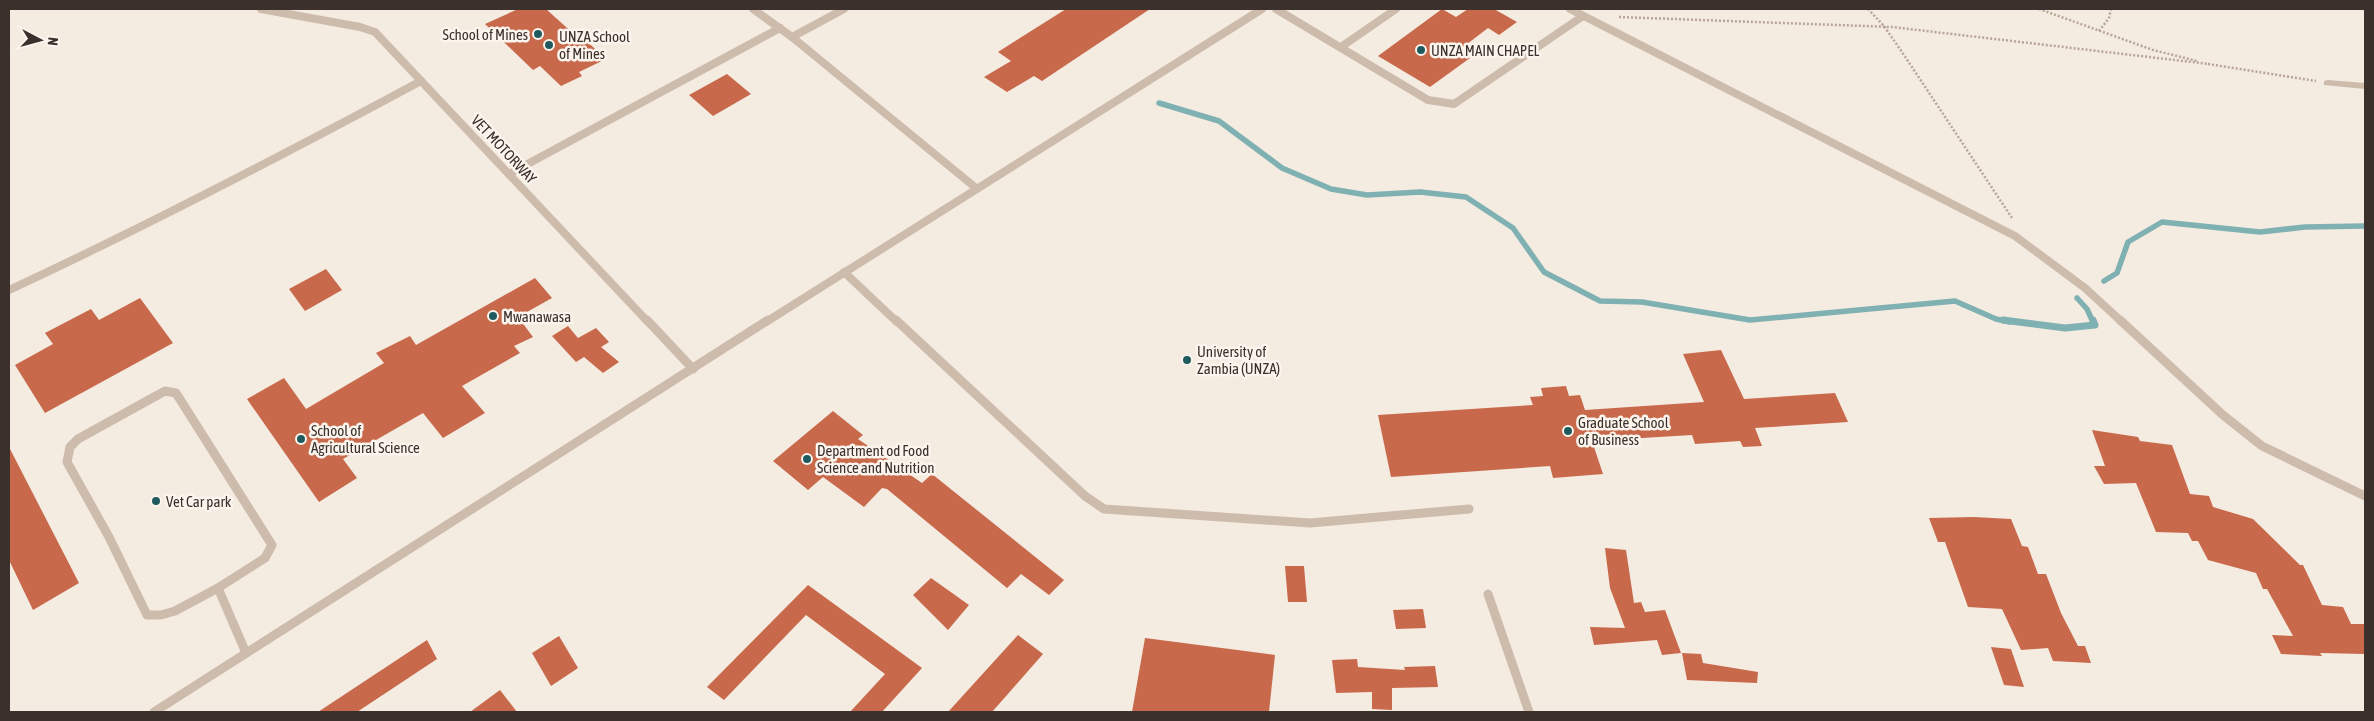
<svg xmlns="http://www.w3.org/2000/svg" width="2374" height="721" viewBox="0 0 2374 721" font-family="'Asap Condensed',sans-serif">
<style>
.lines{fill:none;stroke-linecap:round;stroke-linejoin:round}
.stream-far1{stroke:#7fb0b2;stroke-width:5.5}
.stream{stroke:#7fb0b2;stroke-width:7}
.building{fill:#c8694b}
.path{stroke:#b9a596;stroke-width:2.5;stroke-dasharray:2 2;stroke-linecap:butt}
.service-far1{stroke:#cdbbac;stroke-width:8}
.service{stroke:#cdbbac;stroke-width:9}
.minor{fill:#cdbbac;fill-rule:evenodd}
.poi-dot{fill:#1f5a5e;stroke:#fbf5ee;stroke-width:2}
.labels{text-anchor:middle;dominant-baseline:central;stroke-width:5;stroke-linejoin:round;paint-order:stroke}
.poi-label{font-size:15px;fill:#3b302b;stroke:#fbf5ee;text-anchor:start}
.street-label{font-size:15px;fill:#3b302b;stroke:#fbf5ee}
</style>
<rect width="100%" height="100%" fill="#f4ebe1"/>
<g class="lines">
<g class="stream-far1">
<path d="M1159 103 1219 121 1282 168 1331 189 1367 195 1420 192 1466 197 1513 228 1544 272 1600 301 1642 302 1750 320 1955 301 1996 319 2010 322"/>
<path d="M2104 281 2117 273 2128 242 2162 222 2260 232 2305 227 2365 226"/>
<path d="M2077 298 2087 309 2093 322"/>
</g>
<path class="stream" d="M2003 320 2065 328 2095 325 2093 320"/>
</g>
<g class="building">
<path d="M518 9H546L576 36 580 35 606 59 579 72 582 76 561 86 540 66 533 70 485 24Z"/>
<path d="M1066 9H1150L1042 81 1034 76 1007 92 984 77 1011 61 998 52Z"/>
<path d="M1442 9 1456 17 1468 9H1494L1517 22 1499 35 1488 28 1458 51 1470 58 1430 87 1378 56Z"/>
<path d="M727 74 751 94 713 116 689 95Z"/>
<path d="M326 269 342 290 305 311 289 289Z"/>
<path d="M535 278 552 298 518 317 533 337 514 346 520 353 462 386 485 413 443 438 423 413 343 459 357 478 319 502 247 399 284 378 306 409 384 363 376 353 410 336 416 345Z"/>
<path d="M140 298 173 343 45 413 15 365 53 344 45 333 91 309 99 320Z"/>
<path d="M568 326 578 338 596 328 609 342 601 347 619 362 603 373 584 357 576 362 552 336Z"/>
<path d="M1721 350 1744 399 1835 393 1848 422 1755 428 1762 446 1743 447 1740 441 1695 444 1692 435 1592 441 1603 474 1553 478 1550 466 1391 477 1378 415 1533 405 1530 397 1543 396 1541 388 1566 386 1569 396 1580 395 1585 410 1704 402 1683 354Z"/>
<path d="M833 411 863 435 858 439 922 483 932 474 1064 580 1049 595 1021 574 1007 588 887 489 882 488 864 507 823 477 808 490 773 461Z"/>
<path d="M2092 430 2138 437 2140 441 2172 445 2190 494 2209 496 2213 507 2253 519 2300 565H2303L2322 605 2343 607 2351 624H2365V654L2320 653 2322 656 2281 654 2272 635 2293 636 2267 589H2263L2256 573 2208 560 2198 541H2192L2188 533 2156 532 2136 483 2104 484 2094 466H2105Z"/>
<path d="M9 447 79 583 33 610 9 560Z"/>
<path d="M1974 517 2011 519 2022 546 2028 547 2038 574H2046L2061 613 2078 646H2085L2091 663 2053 661 2048 648 2021 650 2002 609 1968 607 1945 542H1938L1929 518Z"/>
<path d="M1605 548 1626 550 1634 603 1641 602 1645 612 1665 610 1681 653 1662 655 1657 640 1594 645 1590 627 1625 628 1610 588Z"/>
<path d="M1285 566H1304L1307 602H1288Z"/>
<path d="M931 578 969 605 948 630 913 595Z"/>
<path d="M808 585 922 668 882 712H850L885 674 806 615 724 700 707 687Z"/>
<path d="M1423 609 1426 628 1396 629 1393 610Z"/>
<path d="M1018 635 1043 654 992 712H948Z"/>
<path d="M559 636 578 668 551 686 532 653Z"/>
<path d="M1145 638 1275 655 1269 712H1132Z"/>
<path d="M427 640 437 659 357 712H318Z"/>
<path d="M1991 647 2011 649 2024 687 2004 685Z"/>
<path d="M1682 653 1701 654 1703 663 1758 672 1757 683 1687 680Z"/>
<path d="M1357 659 1358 667 1405 670 1404 667 1435 666 1438 687 1392 688V710L1372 709V692L1336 693 1332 660Z"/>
<path d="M500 690 517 712H470Z"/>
</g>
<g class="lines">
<g class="path">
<path d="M1868 9 1884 26 1902 52 2012 218"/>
<path d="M2039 9 2153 50 2197 61"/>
<path d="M1619 17 1892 27 2209 64"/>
<path d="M2099 31 2109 18 2111 9"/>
<path d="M2208 64 2316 81"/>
</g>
<g class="service-far1">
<path d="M261 9 360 27 375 32 648 322"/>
<path d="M753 9 792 37 976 188"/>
<path d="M1276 9 1428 100 1454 104 1583 16"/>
<path d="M1570 9 2015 236 2085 288 2122 322"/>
<path d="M792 37 844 9"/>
<path d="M1341 47 1396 9"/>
<path d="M509 174 780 28"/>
<path d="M844 272 897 322"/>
<path d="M9 290C149 225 285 154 421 81"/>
<path d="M766 322 1262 9"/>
</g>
<g class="service">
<path d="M647 320 693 369"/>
<path d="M896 320 1085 496 1104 509 1310 523 1469 509"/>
<path d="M2120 320 2223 415 2262 446 2365 496"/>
<path d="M165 391 176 393 272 545 265 558 218 588 175 611 161 615H147L109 537 67 462 70 447 78 439Z"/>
<path d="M218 588 246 653"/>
<path d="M1488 594 1529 712"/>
<path d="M154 712 768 320"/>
</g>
<path class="minor" d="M2328 80 2365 83V89L2324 85V81Z"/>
</g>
<g class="poi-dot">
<circle cx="538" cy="34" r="5"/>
<circle cx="549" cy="45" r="5"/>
<circle cx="1421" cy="50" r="5"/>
<circle cx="493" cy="316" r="5"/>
<circle cx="1187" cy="360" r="5"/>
<circle cx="1568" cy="431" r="5"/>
<circle cx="301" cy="439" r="5"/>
<circle cx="807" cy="459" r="5"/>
<circle cx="156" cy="501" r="5"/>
</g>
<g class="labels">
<g class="poi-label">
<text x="528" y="34" text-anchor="end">School of Mines</text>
<text x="559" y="36">UNZA School<tspan x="559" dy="17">of Mines</tspan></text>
<text x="1431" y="50">UNZA MAIN CHAPEL</text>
<text x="503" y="316">Mwanawasa</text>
<text x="1197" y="351">University of<tspan x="1197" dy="17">Zambia (UNZA)</tspan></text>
<text x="1578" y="422">Graduate School<tspan x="1578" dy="17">of Business</tspan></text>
<text x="311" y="430">School of<tspan x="311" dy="17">Agricultural Science</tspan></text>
<text x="817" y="450">Department od Food<tspan x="817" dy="17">Science and Nutrition</tspan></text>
<text x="166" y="501">Vet Car park</text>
</g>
<g class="street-label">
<text transform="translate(504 149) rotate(47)">VET MOTORWAY</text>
</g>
</g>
<rect width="2374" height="721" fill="none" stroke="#3b302b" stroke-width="20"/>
<g transform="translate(40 40) rotate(96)" stroke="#fbf5ee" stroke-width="4" paint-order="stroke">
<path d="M0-4L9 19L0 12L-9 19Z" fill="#3b302b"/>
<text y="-8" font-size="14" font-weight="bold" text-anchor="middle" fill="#3b302b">N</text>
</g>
</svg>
